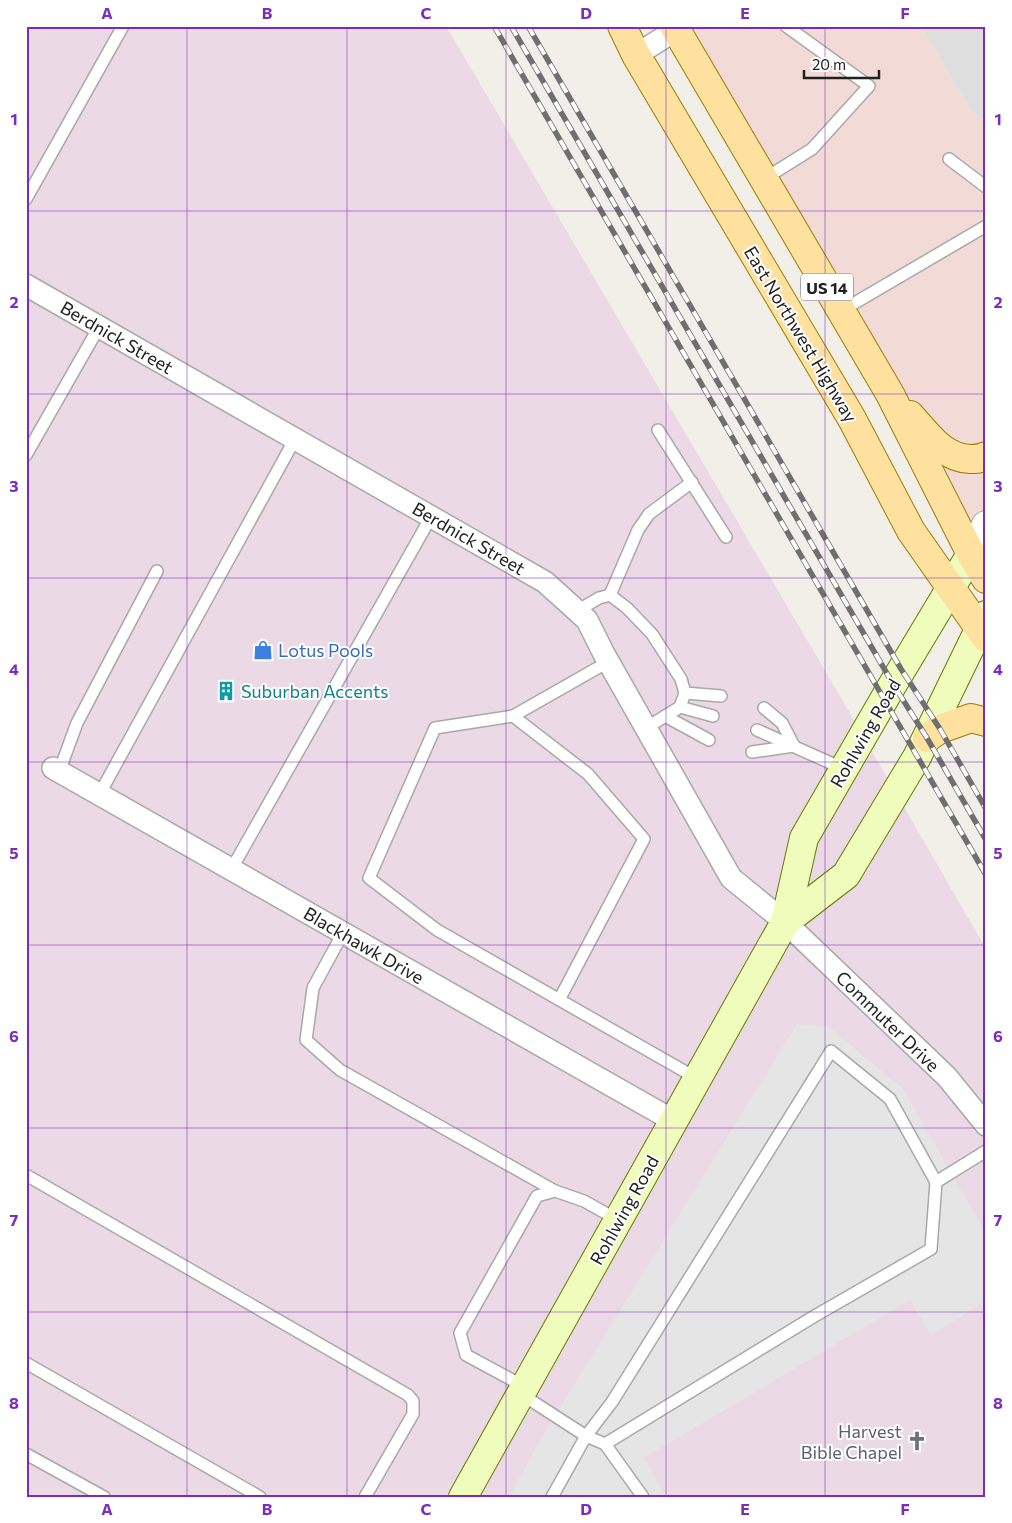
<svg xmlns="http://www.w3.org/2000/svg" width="1012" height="1523" viewBox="0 0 1012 1523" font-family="Commissioner,sans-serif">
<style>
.residential{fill:#dfdede}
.commercial{fill:#f2dbd6}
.industrial{fill:#ebd9e5}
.parking{fill:#e5e5e5}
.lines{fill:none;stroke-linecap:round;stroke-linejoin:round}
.service-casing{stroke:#a8a8a8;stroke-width:14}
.minor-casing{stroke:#a8a8a8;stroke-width:24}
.tertiary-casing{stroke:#a8a8a8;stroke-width:30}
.secondary-casing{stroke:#617e02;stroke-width:30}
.primary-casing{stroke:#9d7c00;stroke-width:30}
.service{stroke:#fff;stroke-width:11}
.minor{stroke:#fff;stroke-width:21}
.tertiary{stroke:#fff;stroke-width:28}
.secondary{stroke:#f0fcbb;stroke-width:28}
.primary{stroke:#fee19f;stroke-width:28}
.rail-casing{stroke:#6f6f6f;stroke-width:5.5}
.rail{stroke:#fff;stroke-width:4;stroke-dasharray:11;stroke-linecap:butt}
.grid{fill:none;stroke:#7b2cbf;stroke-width:1;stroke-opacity:0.55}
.labels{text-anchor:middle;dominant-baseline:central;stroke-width:4;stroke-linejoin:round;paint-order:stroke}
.shield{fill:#fff;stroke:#646464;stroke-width:1}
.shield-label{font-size:16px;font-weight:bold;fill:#212121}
.street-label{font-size:18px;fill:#212121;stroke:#fff}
.shop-label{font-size:18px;fill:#366cbe;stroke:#fff;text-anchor:start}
.culture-label{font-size:18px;fill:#0d838f;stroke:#fff;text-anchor:start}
.worship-label{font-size:18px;fill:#5b616d;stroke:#fff;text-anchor:end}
.neatline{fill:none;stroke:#7b2cbf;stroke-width:2}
.grid-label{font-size:16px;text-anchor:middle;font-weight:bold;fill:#7b2cbf}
</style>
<rect width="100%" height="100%" fill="#f1efe7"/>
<path class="residential" d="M921 26H986V121L971 111Z"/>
<path class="commercial" d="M673 26H921L971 111 986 121V525L971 554Z"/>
<path class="industrial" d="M26 26H446L844 703 986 949V1497H26Z"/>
<path class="parking" d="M797 1024 829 1027 903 1089 986 1233V1301L931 1335 910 1300 644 1458 667 1497H509L543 1435Z"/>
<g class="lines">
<defs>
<g id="service">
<path d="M949 159 986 187"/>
<path d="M764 179 812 149 869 86 786 26"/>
<path d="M26 199 123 26"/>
<path d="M841 311 986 226"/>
<path d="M658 430 726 537"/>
<path d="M26 455 99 327"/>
<path d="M610 595 638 530 649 514 692 482"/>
<path d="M577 611 599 598 610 595 627 608 652 634 681 679 685 693 680 707 646 728"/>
<path d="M685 693 721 696"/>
<path d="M680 707 713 716"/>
<path d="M513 716 608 662"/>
<path d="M665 716 709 740"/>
<path d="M757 730 844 769"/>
<path d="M752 752 794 746 782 723 764 708"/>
<path d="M59 772 77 723 157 571"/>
<path d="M99 795 295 439"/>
<path d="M231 870 431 517"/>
<path d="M343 933 313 988 306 1040 340 1070 555 1191"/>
<path d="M559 1000 644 839 588 774 513 716 435 728 369 878 437 930 698 1079"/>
<path d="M26 1175 408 1395 413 1401V1414L365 1497"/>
<path d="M26 1363 260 1497"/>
<path d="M525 1387 466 1355 460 1333 537 1196 555 1191 584 1201 618 1220"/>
<path d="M521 1394 586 1436 605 1444 813 1317 931 1249 936 1182"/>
<path d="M605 1444 643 1497"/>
<path d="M26 1454 104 1497"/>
<path d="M552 1497 586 1436 612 1402 831 1051 890 1099 936 1182 986 1151"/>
</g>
<g id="minor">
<path d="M636 55 682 26"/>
<path d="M26 285 545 582 587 620 604 654 731 878 785 922 947 1077 986 1125"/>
<path d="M53 768 674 1121"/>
</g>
<path id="tertiary" d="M971 554 986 525"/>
<g id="secondary">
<path d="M785 922 846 875 917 757 986 615"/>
<path d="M463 1497 785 922 804 838 893 684 971 554"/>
</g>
<g id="primary">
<path d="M622 26 636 55 852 419 911 531 986 638"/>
<path d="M674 26 890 394 971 554 986 579"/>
<path d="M910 415C927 434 943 458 970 459 976 459 980 459 986 456"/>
<path d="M927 738 940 729 971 718 986 722"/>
</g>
</defs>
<use href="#service" class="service-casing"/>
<use href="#minor" class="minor-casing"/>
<use href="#tertiary" class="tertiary-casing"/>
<use href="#secondary" class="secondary-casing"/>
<use href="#primary" class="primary-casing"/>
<use href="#service" class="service"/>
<use href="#minor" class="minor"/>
<use href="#tertiary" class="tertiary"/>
<use href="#secondary" class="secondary"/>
<use href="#primary" class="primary"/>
<defs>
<g id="rail">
<path d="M494 26 986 875"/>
<path d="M511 26 893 684 927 738 986 840"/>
<path d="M528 26 901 669 940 729 986 809"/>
</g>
</defs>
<use href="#rail" class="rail-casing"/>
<use href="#rail" class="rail"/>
</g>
<path class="grid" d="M187 26V1497M347 26V1497M506 26V1497M666 26V1497M825 26V1497M26 211H986M26 394H986M26 578H986M26 762H986M26 945H986M26 1128H986M26 1312H986"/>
<defs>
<symbol id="shop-bare" viewBox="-9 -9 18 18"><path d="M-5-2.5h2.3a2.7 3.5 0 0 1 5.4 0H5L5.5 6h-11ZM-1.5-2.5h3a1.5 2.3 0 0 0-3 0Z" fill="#3f7fe0" stroke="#fff" stroke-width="2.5" paint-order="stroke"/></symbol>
<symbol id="building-bare" viewBox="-9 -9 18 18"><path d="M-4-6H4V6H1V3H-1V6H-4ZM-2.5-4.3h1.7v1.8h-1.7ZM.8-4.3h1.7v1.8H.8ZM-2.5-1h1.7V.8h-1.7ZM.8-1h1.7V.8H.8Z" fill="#0f9aa8" stroke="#fff" stroke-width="2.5" paint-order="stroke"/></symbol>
<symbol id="church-bare" viewBox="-9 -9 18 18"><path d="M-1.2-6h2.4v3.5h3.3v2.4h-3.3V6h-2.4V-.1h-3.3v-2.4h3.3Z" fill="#6b7280" stroke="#fff" stroke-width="2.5" paint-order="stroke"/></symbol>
</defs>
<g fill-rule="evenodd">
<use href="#shop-bare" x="249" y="636" width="28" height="28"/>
<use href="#building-bare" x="212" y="677" width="28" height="28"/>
<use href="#church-bare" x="903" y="1427" width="28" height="28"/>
</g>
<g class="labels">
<rect class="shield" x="801" y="273.5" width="52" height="27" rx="4"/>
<g class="shield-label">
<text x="827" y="287">US 14</text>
</g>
<g class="street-label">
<text transform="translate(801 334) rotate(59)">East Northwest Highway</text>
<text transform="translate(117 337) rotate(30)">Berdnick Street</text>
<text transform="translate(469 538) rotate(30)">Berdnick Street</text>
<text transform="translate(865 733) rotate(-60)">Rohlwing Road</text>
<text transform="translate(364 945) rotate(30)">Blackhawk Drive</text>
<text transform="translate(888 1021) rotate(44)">Commuter Drive</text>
<text transform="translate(624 1210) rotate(-61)">Rohlwing Road</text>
</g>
<g class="shop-label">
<text x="278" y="650">Lotus Pools</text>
</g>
<g class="culture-label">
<text x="241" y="691">Suburban Accents</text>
</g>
<g class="worship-label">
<text x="902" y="1431">Harvest<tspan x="902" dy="21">Bible Chapel</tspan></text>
</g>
</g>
<rect width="1012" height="1523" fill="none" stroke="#ffffff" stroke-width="55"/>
<path d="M804 70v8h75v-8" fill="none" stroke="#212121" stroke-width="2.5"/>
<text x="812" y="70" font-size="15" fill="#212121" stroke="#ffffff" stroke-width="4" paint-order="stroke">20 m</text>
<rect x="28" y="28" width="956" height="1468" class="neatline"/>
<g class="grid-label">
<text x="107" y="19">A</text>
<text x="267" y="19">B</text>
<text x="426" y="19">C</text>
<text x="586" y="19">D</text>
<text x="745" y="19">E</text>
<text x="905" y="19">F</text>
<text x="14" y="125">1</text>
<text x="998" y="125">1</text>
<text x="14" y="308">2</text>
<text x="998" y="308">2</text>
<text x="14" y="492">3</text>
<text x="998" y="492">3</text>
<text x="14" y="675">4</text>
<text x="998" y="675">4</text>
<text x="14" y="859">5</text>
<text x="998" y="859">5</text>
<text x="14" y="1042">6</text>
<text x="998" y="1042">6</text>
<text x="14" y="1226">7</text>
<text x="998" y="1226">7</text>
<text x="14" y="1409">8</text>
<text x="998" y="1409">8</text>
<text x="107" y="1515">A</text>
<text x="267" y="1515">B</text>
<text x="426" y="1515">C</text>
<text x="586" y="1515">D</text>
<text x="745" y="1515">E</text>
<text x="905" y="1515">F</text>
</g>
</svg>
